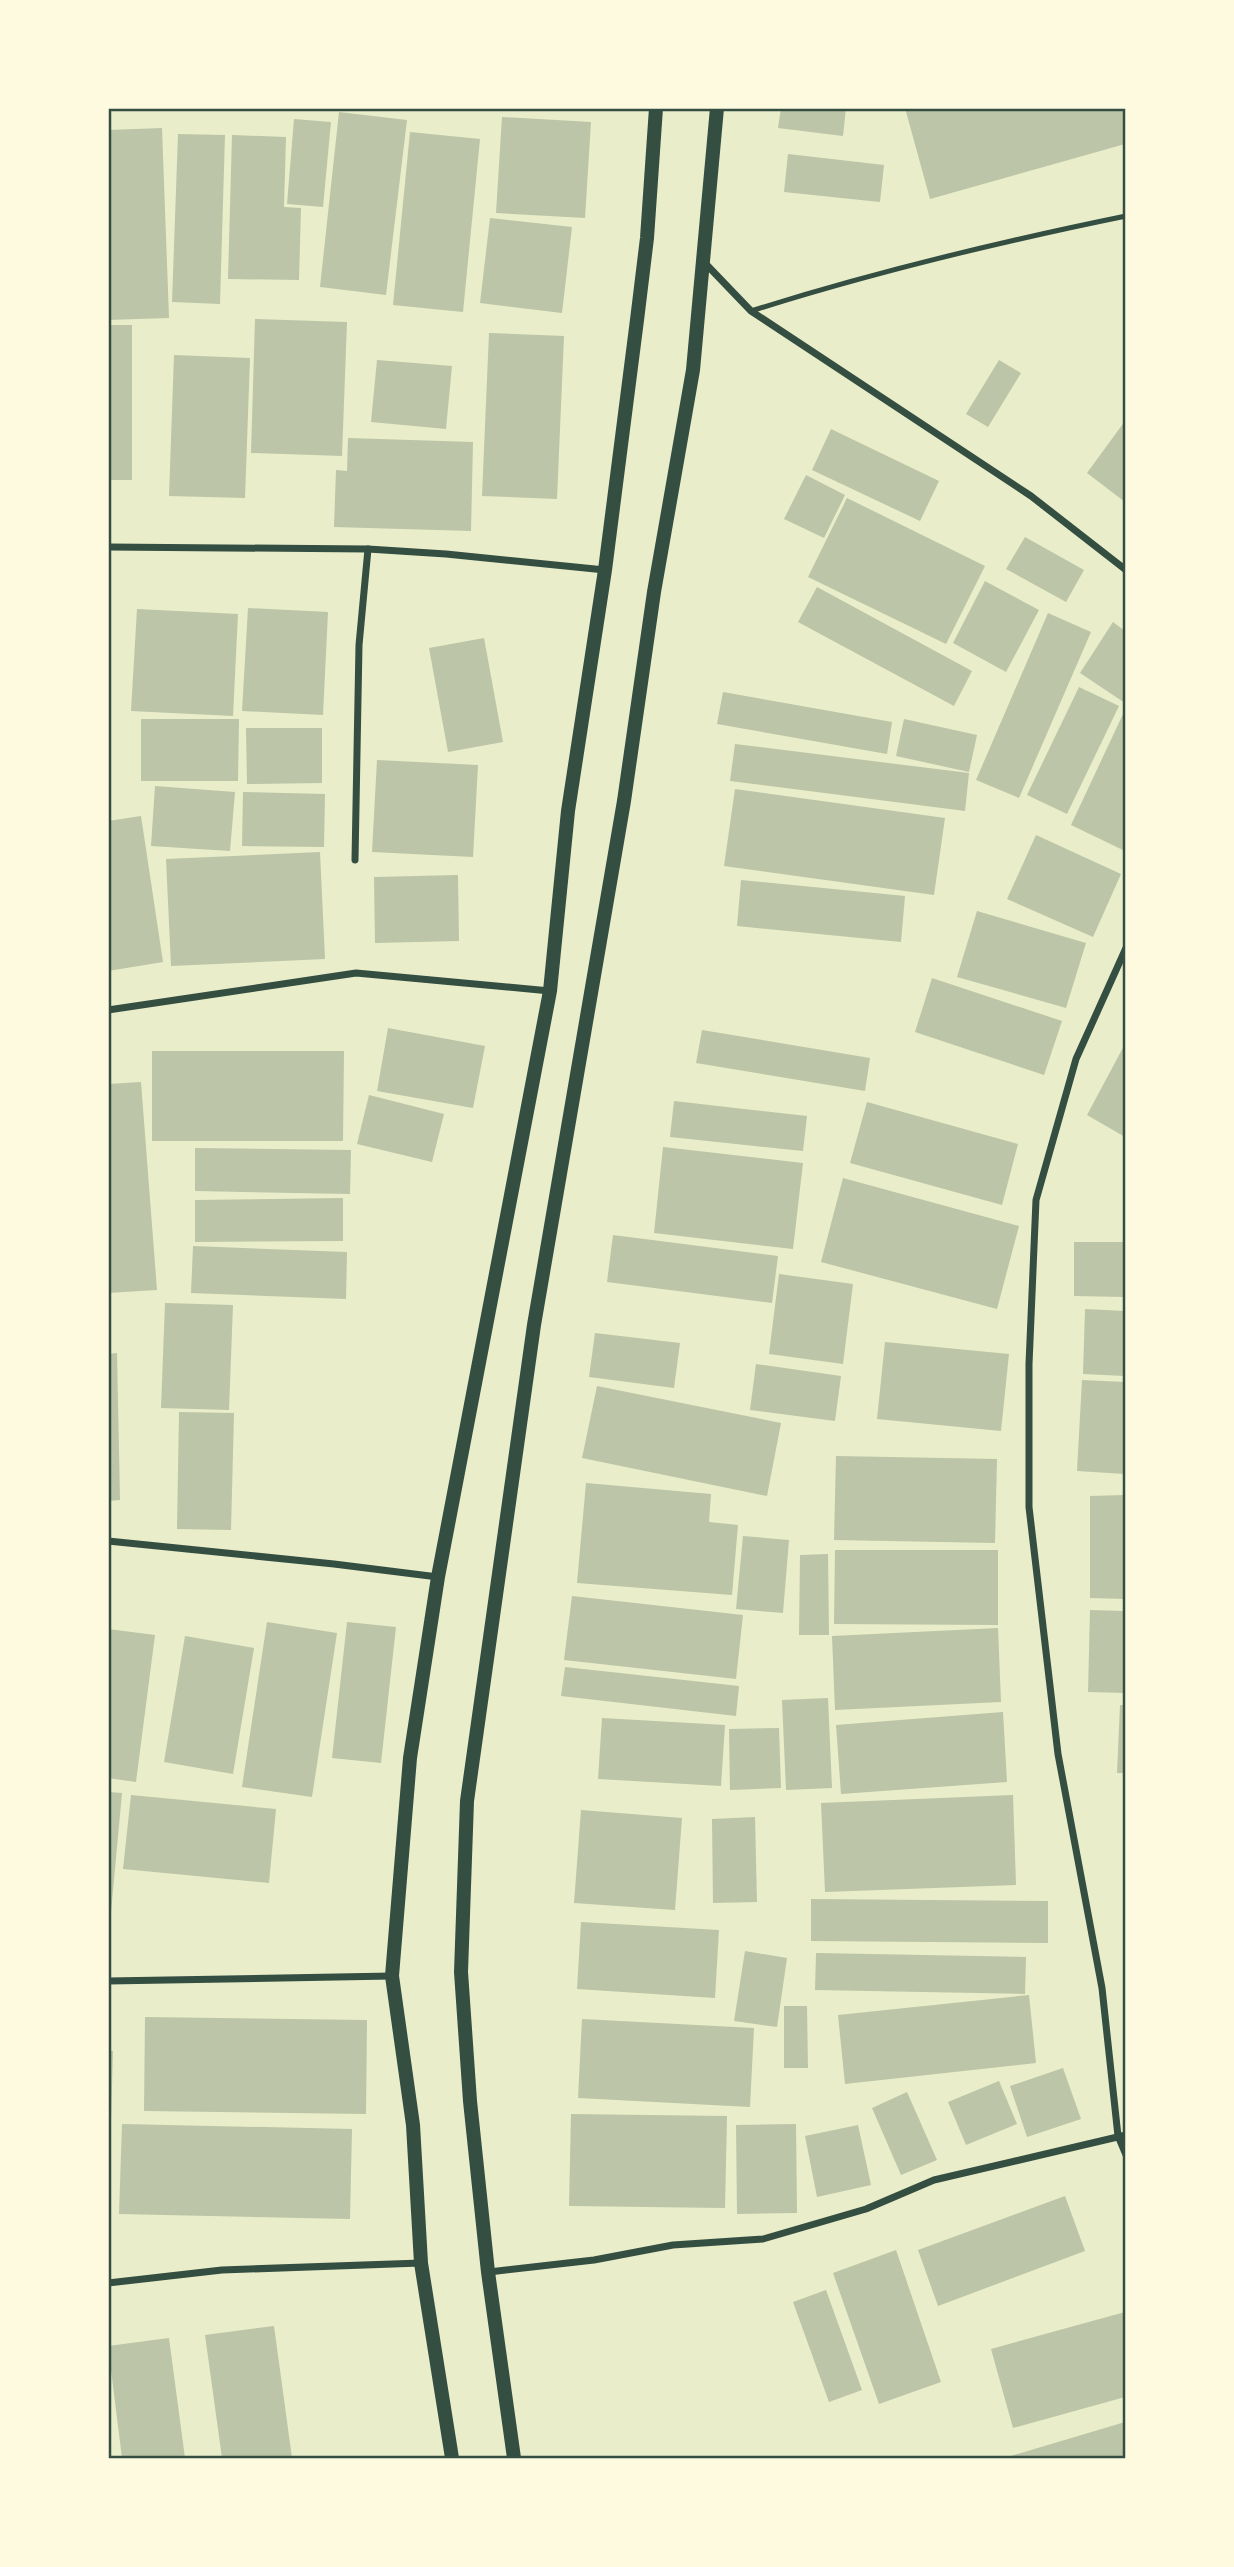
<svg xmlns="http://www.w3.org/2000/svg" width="1234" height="2567" viewBox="0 0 1234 2567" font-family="Lato,sans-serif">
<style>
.building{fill:#bcc5a7}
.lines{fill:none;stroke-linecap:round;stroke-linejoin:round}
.service{stroke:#344e41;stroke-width:5}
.minor{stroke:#344e41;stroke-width:7}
.secondary{stroke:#344e41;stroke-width:14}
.neatline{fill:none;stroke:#344e41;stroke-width:2.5}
</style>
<rect width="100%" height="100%" fill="#e9edc9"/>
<g class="building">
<path d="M781 108H846L843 136 778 128Z"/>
<path d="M905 108H1125V144L930 199Z"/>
<path d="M339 112 407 120 386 295 320 287Z"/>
<path d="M502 117 591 122 585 218 496 213Z"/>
<path d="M294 119 331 122 323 207 287 204Z"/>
<path d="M162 128 169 318 108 320V130Z"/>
<path d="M410 132 480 139 463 312 393 305Z"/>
<path d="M178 134 225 135 220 304 172 302Z"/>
<path d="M232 135 286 137 284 207 301 208 299 280 228 279Z"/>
<path d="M788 154 884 165 880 202 784 192Z"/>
<path d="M490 218 572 227 562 313 480 303Z"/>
<path d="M255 319 347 322 342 456 251 453Z"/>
<rect x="108" y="325" width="24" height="155"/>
<path d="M489 333 564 336 557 499 482 496Z"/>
<path d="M174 355 250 358 245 498 169 496Z"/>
<path d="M377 360 452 366 446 429 371 422Z"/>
<path d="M999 360 1021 373 988 427 966 414Z"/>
<path d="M1125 421V502L1087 473Z"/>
<path d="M831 429 939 481 920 521 812 470Z"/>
<path d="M348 438 473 442 471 531 334 527 336 470 347 471Z"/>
<path d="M806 475 845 495 824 538 784 519Z"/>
<path d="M847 498 985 566 946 644 808 577Z"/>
<path d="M1025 537 1084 570 1066 602 1006 569Z"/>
<path d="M985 581 1039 610 1006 672 953 643Z"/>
<path d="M817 587 972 671 954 706 798 622Z"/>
<path d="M248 608 328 612 323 715 242 711Z"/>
<path d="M137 609 238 614 233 716 131 711Z"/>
<path d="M1048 613 1091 632 1019 798 976 780Z"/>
<path d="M1113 622 1125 631V703L1080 673Z"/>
<path d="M484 638 503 742 448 752 429 648Z"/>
<path d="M1079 687 1119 706 1067 814 1027 795Z"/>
<path d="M723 692 892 722 887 754 717 724Z"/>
<path d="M1123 714 1125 715V851L1071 825Z"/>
<path d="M141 719H239L238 781H141Z"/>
<path d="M904 719 977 735 969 772 896 756Z"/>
<path d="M246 728H322V783L247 784Z"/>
<path d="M735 744 969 773 965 811 730 781Z"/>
<path d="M377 760 478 765 473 857 372 852Z"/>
<path d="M155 786 235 792 230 851 151 846Z"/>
<path d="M735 789 945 818 934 895 724 866Z"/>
<path d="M243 792 325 794 324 847 242 846Z"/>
<path d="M141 816 163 962 108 971V821Z"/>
<path d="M1036 835 1121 874 1093 937 1007 899Z"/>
<path d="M320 852 325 959 171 966 166 859Z"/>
<path d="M458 875 459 941 375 943 374 877Z"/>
<path d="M741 880 905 896 901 942 737 926Z"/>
<path d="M977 911 1086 943 1066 1008 957 977Z"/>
<path d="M932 978 1062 1021 1044 1075 915 1032Z"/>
<path d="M388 1028 485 1046 473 1108 377 1091Z"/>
<path d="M702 1030 870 1058 865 1091 696 1063Z"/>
<path d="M1125 1044V1137L1087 1115Z"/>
<path d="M152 1051H344L343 1141H152Z"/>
<path d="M141 1082 157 1290 108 1293V1084Z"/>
<path d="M369 1095 444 1114 432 1162 357 1144Z"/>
<path d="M674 1101 807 1116 803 1151 670 1137Z"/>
<path d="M867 1102 1018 1144 1002 1205 850 1163Z"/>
<path d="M663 1147 803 1163 793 1249 654 1233Z"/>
<path d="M195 1148 351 1150 350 1194 195 1191Z"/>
<path d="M843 1178 1019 1226 997 1309 821 1262Z"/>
<path d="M343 1198V1241L195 1242V1200Z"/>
<path d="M613 1235 778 1256 772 1303 607 1282Z"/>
<path d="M1074 1242H1125V1297L1074 1296Z"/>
<path d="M193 1246 347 1252 346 1299 191 1293Z"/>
<path d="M779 1274 853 1284 843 1364 769 1354Z"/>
<path d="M165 1303 233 1305 229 1410 161 1408Z"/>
<path d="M1085 1309 1125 1311V1376L1083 1374Z"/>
<path d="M595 1333 680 1343 674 1388 589 1377Z"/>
<path d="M885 1342 1009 1354 1001 1431 877 1419Z"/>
<path d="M117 1353 120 1500 108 1501V1354Z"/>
<path d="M756 1364 841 1376 835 1421 750 1410Z"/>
<path d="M1082 1380 1125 1382V1474L1077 1471Z"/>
<path d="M597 1386 781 1423 767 1496 582 1458Z"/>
<path d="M179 1412 234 1413 231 1530 177 1529Z"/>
<path d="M836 1456 997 1459 995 1543 834 1540Z"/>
<path d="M586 1483 711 1494 709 1522 738 1525 732 1595 577 1583Z"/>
<path d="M1125 1495V1599L1090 1598V1496Z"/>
<path d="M743 1536 789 1540 783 1613 736 1609Z"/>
<path d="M835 1550H998V1625L834 1624Z"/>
<path d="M828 1554 829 1635H799L800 1555Z"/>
<path d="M572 1596 743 1615 736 1679 564 1660Z"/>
<path d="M1090 1610 1125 1611V1693L1088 1692Z"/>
<path d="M267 1622 337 1633 312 1797 242 1787Z"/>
<path d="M347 1622 396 1627 381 1763 332 1758Z"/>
<path d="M998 1628 1001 1702 835 1710 832 1636Z"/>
<path d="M108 1629 155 1635 136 1782 108 1778Z"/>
<path d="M185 1636 254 1648 233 1774 164 1762Z"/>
<path d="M565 1667 739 1686 736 1716 561 1696Z"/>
<path d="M828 1698 832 1788 786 1790 782 1700Z"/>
<path d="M1120 1705H1125V1773H1117Z"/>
<path d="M1003 1712 1007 1782 841 1794 836 1725Z"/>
<path d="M602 1718 725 1725 721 1786 598 1779Z"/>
<path d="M779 1728 781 1788 730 1790 729 1729Z"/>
<path d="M108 1792 122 1793 110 1923H108Z"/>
<path d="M131 1795 276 1809 269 1883 123 1869Z"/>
<path d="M1013 1795 1016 1885 825 1892 821 1803Z"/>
<path d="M581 1810 682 1818 675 1910 574 1903Z"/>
<path d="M755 1817 757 1902 713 1903 712 1819Z"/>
<path d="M811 1899 1048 1901V1943L811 1941Z"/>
<path d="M581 1922 719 1930 715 1998 577 1989Z"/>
<path d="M745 1951 787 1958 777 2027 734 2021Z"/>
<path d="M816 1953 1026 1957 1025 1994 815 1990Z"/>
<path d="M1029 1995 1036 2063 845 2084 838 2015Z"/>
<path d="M784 2006H807L808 2068H784Z"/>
<path d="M145 2017 367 2020 366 2114 144 2111Z"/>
<path d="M582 2019 754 2028 750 2107 578 2098Z"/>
<path d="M108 2051H113L111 2121H108Z"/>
<path d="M1063 2068 1081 2119 1027 2137 1010 2086Z"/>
<path d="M999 2081 1017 2124 966 2145 948 2102Z"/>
<path d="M907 2092 937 2160 901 2175 872 2108Z"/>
<path d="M571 2114 727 2116 725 2208 569 2206Z"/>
<path d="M122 2124 352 2129 350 2219 119 2214Z"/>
<path d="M796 2124 797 2213 737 2214 736 2125Z"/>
<path d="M858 2125 871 2185 817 2197 805 2136Z"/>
<path d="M1065 2196 1085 2251 938 2306 918 2250Z"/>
<path d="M896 2250 941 2382 879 2404 833 2273Z"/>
<path d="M826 2290 862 2390 829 2402 793 2302Z"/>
<path d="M1125 2312V2397L1013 2428 991 2349Z"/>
<path d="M274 2326 292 2458H222L205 2335Z"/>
<path d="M169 2338 185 2458H122L108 2346Z"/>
<path d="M1125 2422V2458H1004Z"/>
</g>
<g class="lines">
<path class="service" d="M751 311C874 272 999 242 1126 216"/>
<g class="minor">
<path d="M704 262 751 311 1031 496 1126 570"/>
<path d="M108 547 368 549 446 554 605 570"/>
<path d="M355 860 359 645 368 549"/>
<path d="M1126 948 1076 1059 1036 1200 1029 1364V1507L1058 1754 1102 1988 1118 2136 1126 2155"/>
<path d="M108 1010 356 973 550 991"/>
<path d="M108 1541 334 1564 438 1577"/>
<path d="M108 1981 392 1976"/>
<path d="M489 2272 594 2260 673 2245 763 2239 866 2209 934 2180 1126 2135"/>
<path d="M108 2283 222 2270 421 2263"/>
</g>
<g class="secondary">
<path d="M452 2458 421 2263 413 2125 392 1976 410 1758 438 1577 550 991 568 811 605 570 637 320 647 238 656 108"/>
<path d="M514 2458 488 2272 470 2101 461 1972 467 1801 534 1325 624 801 654 592 693 370 717 108"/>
</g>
</g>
<rect width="1234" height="2567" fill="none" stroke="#fefae0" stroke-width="220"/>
<rect x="110" y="110" width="1014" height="2347" class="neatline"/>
</svg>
